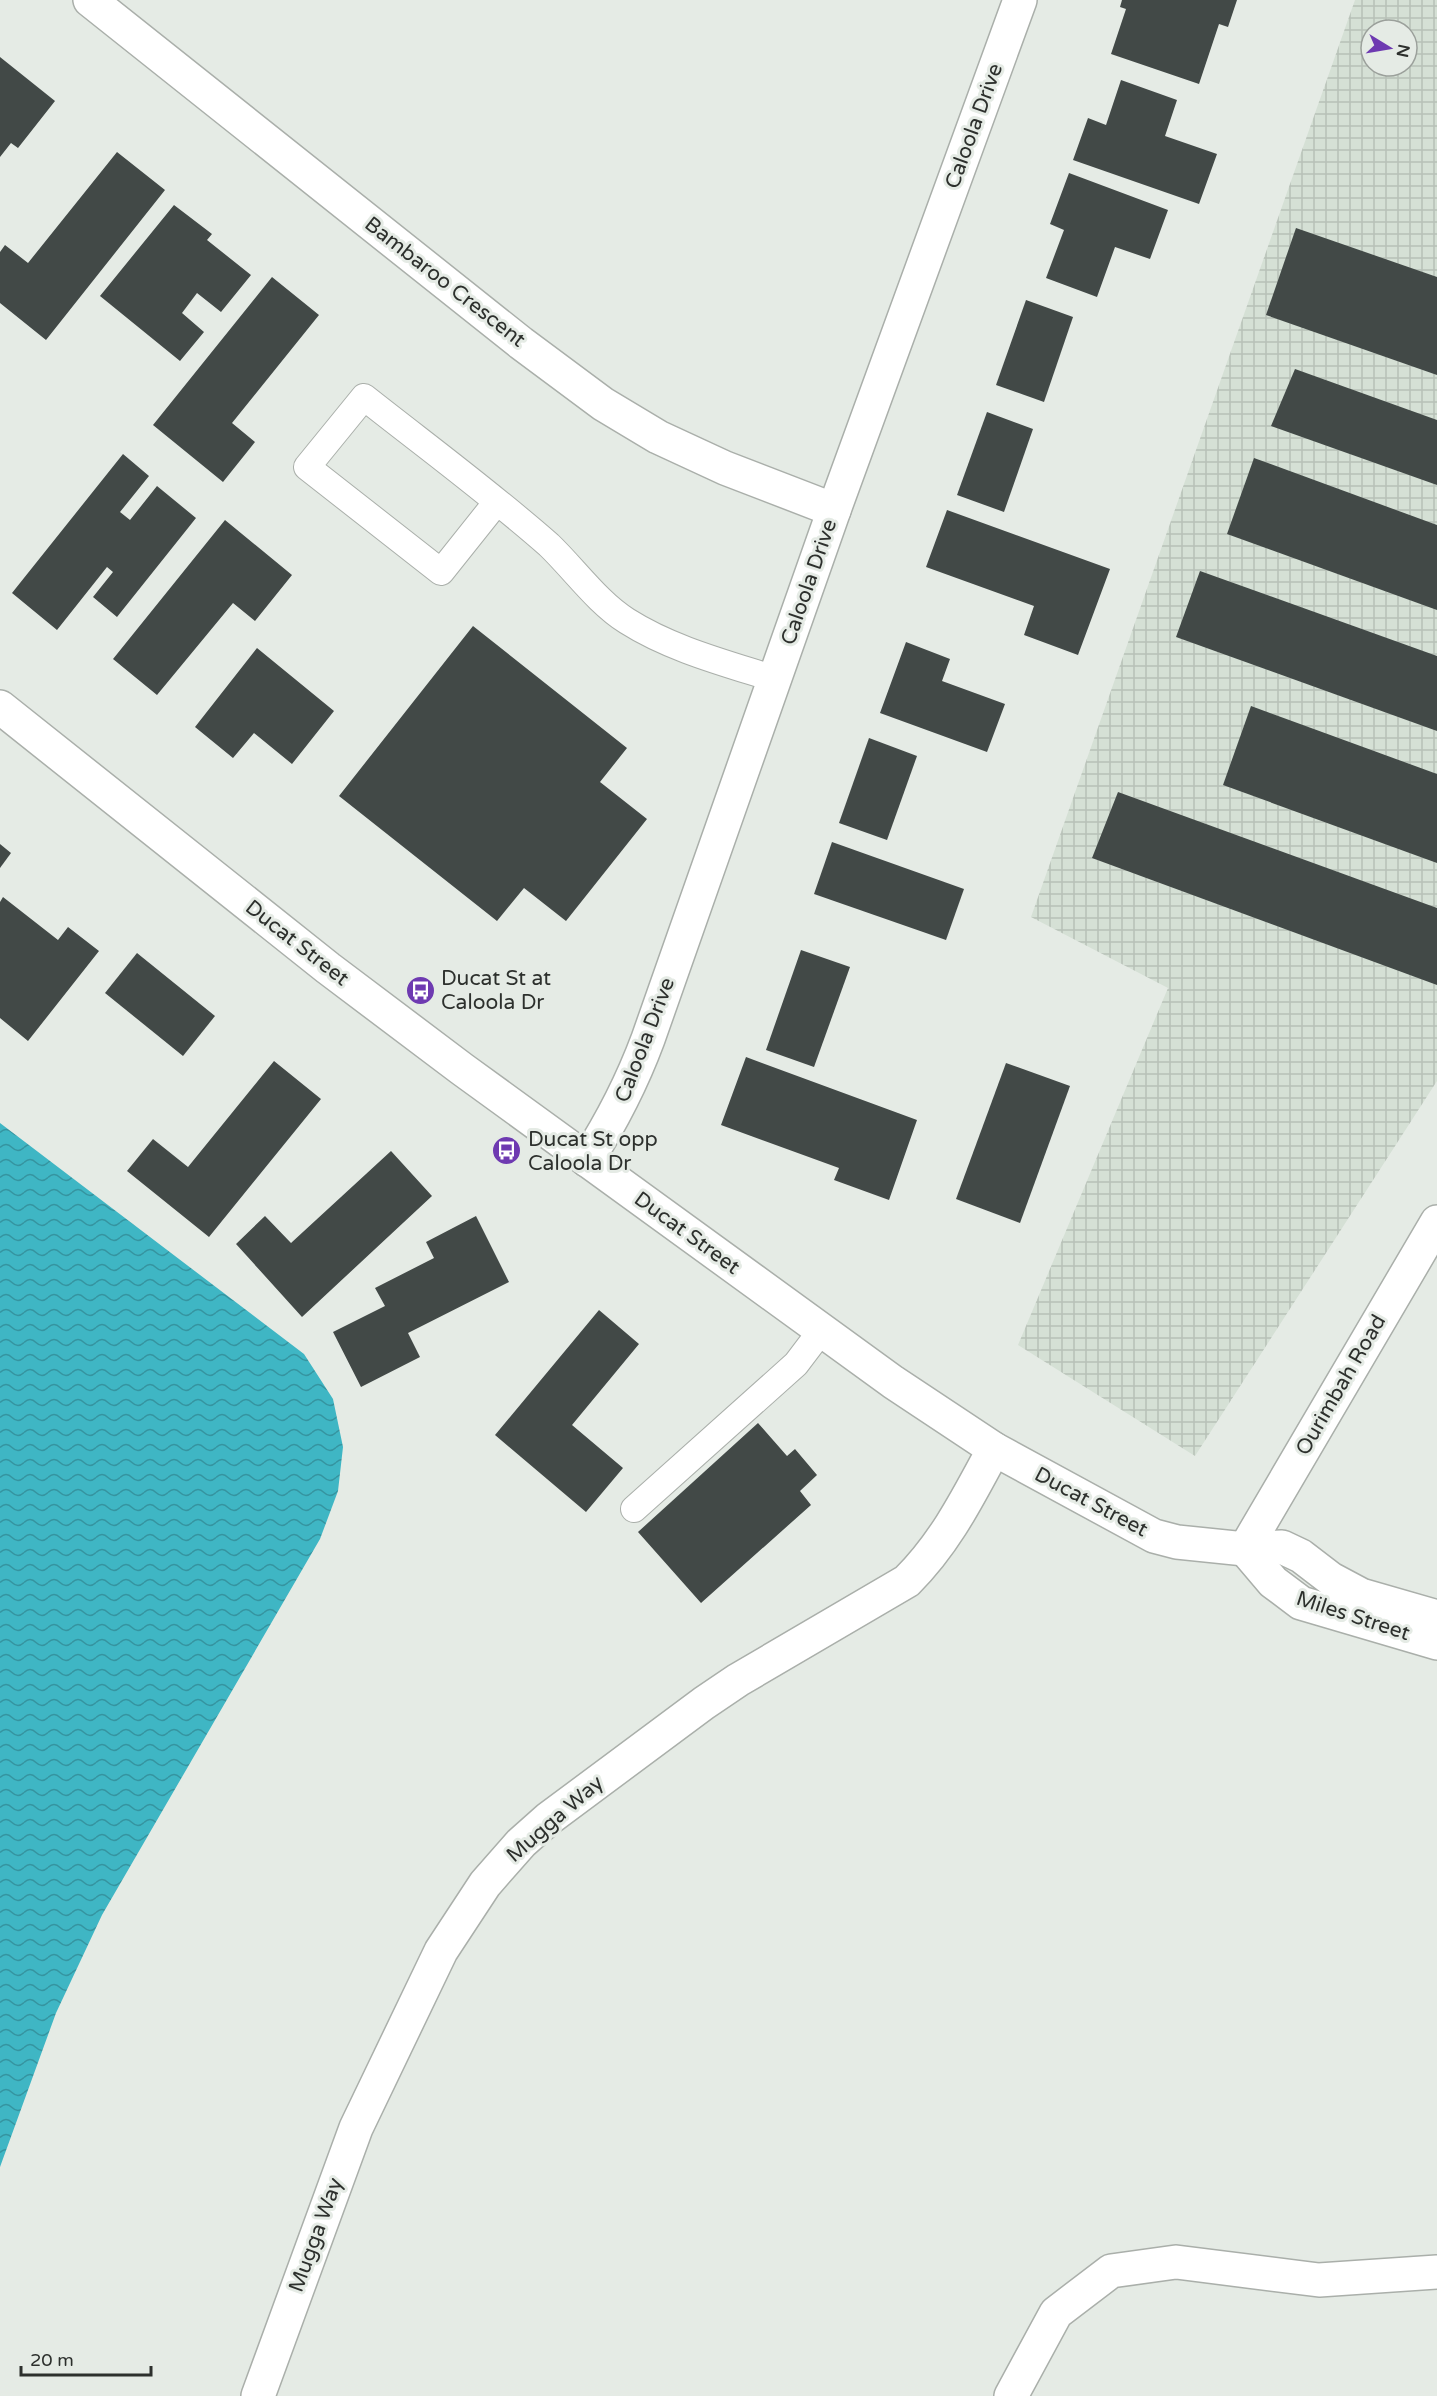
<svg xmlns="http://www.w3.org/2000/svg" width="1437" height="2396" viewBox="0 0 1437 2396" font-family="'Varela Round',sans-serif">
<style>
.industrial{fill:url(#industrial-grid);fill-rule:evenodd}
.water{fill:url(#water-waves)}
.building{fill:#424947}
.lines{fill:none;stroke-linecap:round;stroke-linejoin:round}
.service-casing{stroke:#aaafaa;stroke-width:28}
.minor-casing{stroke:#aaafaa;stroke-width:36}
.tertiary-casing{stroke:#aaafaa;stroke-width:36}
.service{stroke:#fff;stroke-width:26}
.minor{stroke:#fff;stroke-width:33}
.tertiary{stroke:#fff;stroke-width:33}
.labels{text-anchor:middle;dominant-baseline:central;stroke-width:6;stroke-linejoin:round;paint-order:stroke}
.street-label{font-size:21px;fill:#2d302d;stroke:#e5ebe5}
.poi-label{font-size:21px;fill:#2d302d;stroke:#e5ebe5;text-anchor:start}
</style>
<defs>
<pattern id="industrial-grid" width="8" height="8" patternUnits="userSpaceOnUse" patternTransform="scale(1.5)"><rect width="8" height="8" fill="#d5e0d5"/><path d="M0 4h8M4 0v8" fill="none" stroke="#b7c0b7"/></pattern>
<pattern id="water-waves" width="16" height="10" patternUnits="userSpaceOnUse" patternTransform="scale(1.5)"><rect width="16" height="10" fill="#3fb6c4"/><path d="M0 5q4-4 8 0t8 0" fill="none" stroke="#3594a0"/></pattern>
</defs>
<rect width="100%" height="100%" fill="#e5ebe5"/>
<path class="industrial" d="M1355 0H1437V1081L1195 1456 1018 1345 1168 988 1031 917ZM1371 30H1407V66H1371Z"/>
<path class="water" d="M0 1123 304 1354 333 1399 343 1447 338 1491 320 1539 102 1915 56 2013 0 2167Z"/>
<g class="building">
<path d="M1122 0H1237L1228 27 1219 24 1199 84 1111 54 1126 9 1120 7Z"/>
<path d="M0 57 55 101 18 148 11 143 0 157Z"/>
<path d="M1121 80 1177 100 1165 136 1217 154 1199 204 1073 160 1088 118 1106 125Z"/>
<path d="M117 152 165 190 46 340 0 303V252L5 245 28 263Z"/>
<path d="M1069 173 1168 210 1150 259 1115 247 1097 297 1046 278 1064 230 1050 224Z"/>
<path d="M174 205 212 234 207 240 251 275 221 312 197 293 182 313 204 332 180 361 100 296Z"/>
<path d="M1296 228 1437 277V375L1266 315Z"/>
<path d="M272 277 319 315 232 423 255 442 223 482 153 425Z"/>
<path d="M1026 300 1073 317 1044 402 996 385Z"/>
<path d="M1295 369 1437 420V485L1271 426Z"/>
<path d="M987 412 1033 429 1004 512 957 495Z"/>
<path d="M123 454 149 476 120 512 130 520 157 486 196 518 117 617 93 597 113 572 107 567 57 630 12 593Z"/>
<path d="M1254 458 1437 525V610L1227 534Z"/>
<path d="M947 510 1110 569 1078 655 1024 635 1034 606 926 567Z"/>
<path d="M225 520 292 575 255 621 233 603 157 695 113 659Z"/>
<path d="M1200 571 1437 656V731L1176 637Z"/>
<path d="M473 626 627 748 600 782 647 819 566 921 524 888 497 921 339 796Z"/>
<path d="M906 642 950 659 942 681 1005 704 987 752 880 713Z"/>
<path d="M257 648 334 711 292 764 254 733 233 758 195 727Z"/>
<path d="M1251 706 1437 774V863L1223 785Z"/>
<path d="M869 738 917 756 887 840 839 823Z"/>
<path d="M1118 792 1437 908V985L1092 858Z"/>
<path d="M832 842 964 889 946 940 814 894Z"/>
<path d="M0 844 11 853 0 868Z"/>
<path d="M3 897 58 940 68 927 99 951 28 1041 0 1018V902Z"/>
<path d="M801 950 850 967 814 1067 766 1050Z"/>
<path d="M137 953 215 1016 183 1056 105 993Z"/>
<path d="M746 1057 917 1120 889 1200 834 1180 839 1168 721 1125Z"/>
<path d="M274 1061 321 1099 209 1237 127 1171 153 1139 188 1167Z"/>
<path d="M1006 1063 1070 1086 1020 1223 956 1199Z"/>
<path d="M391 1151 432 1196 302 1317 236 1244 265 1216 291 1243Z"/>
<path d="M476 1216 509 1282 408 1333 420 1357 361 1387 333 1332 385 1306 375 1288 434 1258 426 1242Z"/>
<path d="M599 1310 639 1344 572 1425 623 1468 586 1512 495 1435Z"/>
<path d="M758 1423 787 1456 795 1449 817 1475 800 1491 811 1505 701 1603 638 1532Z"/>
</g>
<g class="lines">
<defs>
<g id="service">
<path d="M496 503 441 572 307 467 364 397C426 446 490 493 549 545 574 569 598 603 627 621 671 649 725 663 775 679"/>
<path d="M634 1509 796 1364 821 1331"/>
</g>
<g id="minor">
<path d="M90 0 521 343 603 404 658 437 725 468 834 510"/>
<path d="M587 1160C612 1121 632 1082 648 1039L834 510 1020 0"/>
<path d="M1245 1549 1437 1222"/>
<path d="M258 2396 356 2128 441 1951 485 1884 521 1843 548 1819 704 1703 738 1680 907 1581C946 1542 968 1497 994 1449"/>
<path d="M1011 2396 1056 2313 1111 2271 1176 2262 1319 2280 1437 2272"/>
</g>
<g id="tertiary">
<path d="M0 707 328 968 462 1069 893 1382 994 1449 1154 1536 1177 1542 1245 1549 1282 1547 1301 1556 1331 1579 1361 1595 1437 1617"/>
<path d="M1245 1549 1273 1582 1301 1603 1437 1643"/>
</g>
</defs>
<use href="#service" class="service-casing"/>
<use href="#minor" class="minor-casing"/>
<use href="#tertiary" class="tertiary-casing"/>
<use href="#service" class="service"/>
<use href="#minor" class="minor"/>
<use href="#tertiary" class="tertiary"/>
</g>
<defs>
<symbol id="bus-disc" viewBox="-11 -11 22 22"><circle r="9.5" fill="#6e3ab1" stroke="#e5ebe5"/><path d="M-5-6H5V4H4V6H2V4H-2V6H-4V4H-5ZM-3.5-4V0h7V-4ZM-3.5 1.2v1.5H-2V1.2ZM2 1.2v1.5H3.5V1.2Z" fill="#fff"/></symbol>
</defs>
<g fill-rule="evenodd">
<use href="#bus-disc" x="404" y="974" width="33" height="33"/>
<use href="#bus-disc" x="490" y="1134" width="33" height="33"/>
</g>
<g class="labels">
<g class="street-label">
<text transform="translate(974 126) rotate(-70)">Caloola Drive</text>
<text transform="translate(445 282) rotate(38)">Bambaroo Crescent</text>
<text transform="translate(809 582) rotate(-71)">Caloola Drive</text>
<text transform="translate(297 943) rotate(38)">Ducat Street</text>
<text transform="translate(645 1040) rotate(-69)">Caloola Drive</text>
<text transform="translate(687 1233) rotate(36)">Ducat Street</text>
<text transform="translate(1341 1385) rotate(-60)">Ourimbah Road</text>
<text transform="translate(1091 1502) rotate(28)">Ducat Street</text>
<text transform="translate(1353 1616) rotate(18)">Miles Street</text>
<text transform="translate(555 1819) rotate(-41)">Mugga Way</text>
<text transform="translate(316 2235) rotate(-70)">Mugga Way</text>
</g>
<g class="poi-label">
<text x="441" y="978">Ducat St at<tspan x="441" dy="24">Caloola Dr</tspan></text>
<text x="528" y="1139">Ducat St opp<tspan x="528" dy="24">Caloola Dr</tspan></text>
</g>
</g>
<g transform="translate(1389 48) rotate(101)"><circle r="28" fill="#e5ebe5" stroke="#9ba09b" stroke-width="1.5"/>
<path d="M0-4.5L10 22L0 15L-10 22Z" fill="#6e3ab1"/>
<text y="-9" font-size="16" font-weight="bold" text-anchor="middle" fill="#2d302d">N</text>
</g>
<path d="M21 2366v9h130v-9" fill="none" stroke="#2d302d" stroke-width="3"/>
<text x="30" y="2366" font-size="18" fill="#2d302d" stroke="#e5ebe5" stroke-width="4.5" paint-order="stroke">20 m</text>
</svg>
